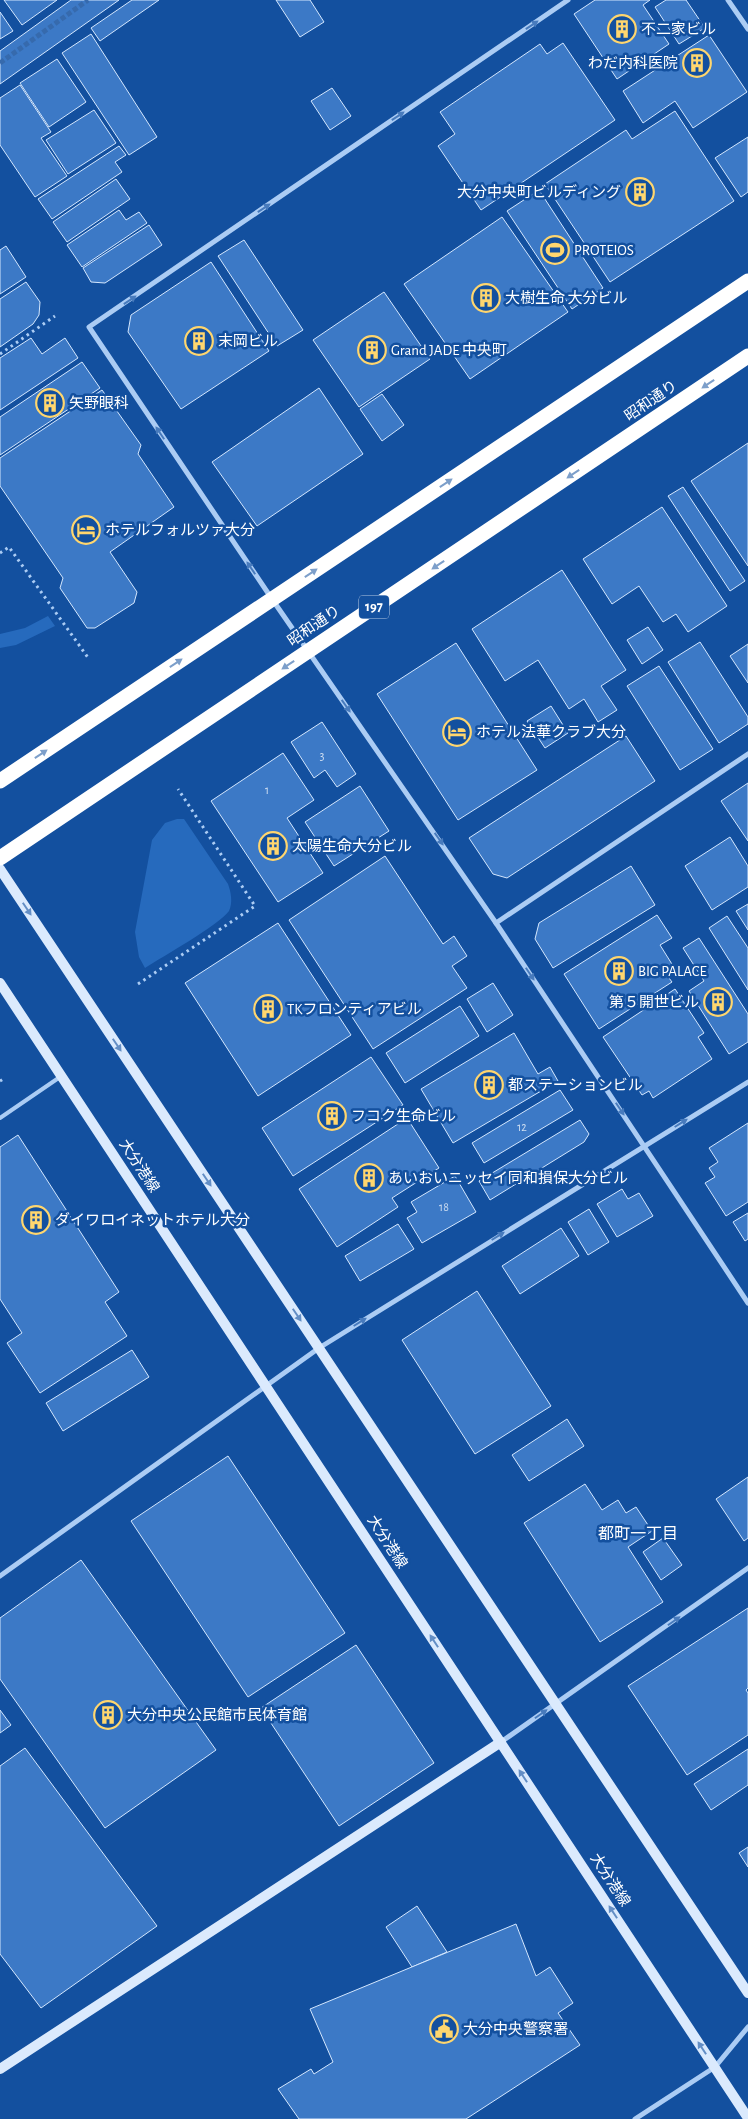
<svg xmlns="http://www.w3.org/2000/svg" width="748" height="2119" viewBox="0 0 748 2119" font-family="'Alegreya Sans','Noto Sans JP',sans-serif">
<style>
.green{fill:#266abd}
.building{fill:#3c79c6;stroke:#d4e7fe}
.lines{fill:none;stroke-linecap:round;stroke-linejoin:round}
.street-tunnel{stroke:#366aad;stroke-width:5;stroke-dasharray:5 2.5;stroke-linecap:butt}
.path{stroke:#abccf4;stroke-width:3;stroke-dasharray:2.5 4;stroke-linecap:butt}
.lane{stroke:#abccf4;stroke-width:4}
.street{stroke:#abccf4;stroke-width:5}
.secondary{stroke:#dbeafd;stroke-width:10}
.highway{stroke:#fff;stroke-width:15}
.oneway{fill:#487bbd}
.oneway2{fill:#7d9fca}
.oneway3{fill:#638ec5}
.labels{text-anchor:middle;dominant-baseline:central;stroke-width:5;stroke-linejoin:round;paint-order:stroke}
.number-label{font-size:12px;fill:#cedef1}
.shield{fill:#13509f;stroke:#b8cae2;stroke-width:1}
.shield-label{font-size:14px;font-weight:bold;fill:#fff}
.poi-label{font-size:15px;fill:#fff;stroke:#13509f;text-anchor:start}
.street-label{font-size:15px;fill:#fff;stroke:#13509f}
.neighbourhood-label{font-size:16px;fill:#fff;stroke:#13509f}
</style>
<rect width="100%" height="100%" fill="#13509f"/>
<g class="green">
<path d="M48 616 55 626 16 645 0 648V634L25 628Z"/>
<path d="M177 819H184L228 884C231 892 233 903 229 911 219 925 162 957 145 968L139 957 135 932 152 840 165 823Z"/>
</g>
<g class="building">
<path d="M4 0H57L22 25Z"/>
<path d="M71 0H119L0 84V51Z"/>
<path d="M132 0H159L100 41 91 28Z"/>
<path d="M276 0H310L324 22 300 37Z"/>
<path d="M595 0H650L643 5 669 44 617 79 574 14Z"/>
<path d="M666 0H686L705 28 679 44 655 7Z"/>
<path d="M0 12 13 31 0 39Z"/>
<path d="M91 34 157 137 129 155 62 53Z"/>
<path d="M709 35 747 92 693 128 675 101 643 123 623 91Z"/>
<path d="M563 43 615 120 481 210 438 146 455 134 440 112 540 44 547 54Z"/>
<path d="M57 59 86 102 49 127 20 83Z"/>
<path d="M20 85 51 132 41 138 67 176 35 197 0 145V98Z"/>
<path d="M332 88 351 116 330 130 311 101Z"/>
<path d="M94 110 116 143 68 174 46 140Z"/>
<path d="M675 111 734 201 610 282 545 184 626 130 632 139Z"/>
<path d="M748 137V192L741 197 715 158Z"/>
<path d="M119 146 126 155 115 162 122 172 52 219 38 199Z"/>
<path d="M116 179 130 199 67 242 53 222Z"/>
<path d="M539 190 603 288 572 309 507 211Z"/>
<path d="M119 210 126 220 139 212 147 223 82 267 67 245Z"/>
<path d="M502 217 568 312 470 379 404 284Z"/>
<path d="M149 225 162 245 105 283 91 282 83 268Z"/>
<path d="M244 240 303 330 277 346 218 256Z"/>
<path d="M6 246 26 277 0 294V250Z"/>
<path d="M211 262 269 351 181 409 128 332 131 315Z"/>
<path d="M26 282 40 302 39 315 33 324 0 347V299Z"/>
<path d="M384 292 430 359 359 407 313 340Z"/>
<path d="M31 338 42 354 65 338 78 358 0 410V358Z"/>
<path d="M82 362 100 388 0 455V417Z"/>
<path d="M319 388 363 454 257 526 212 462Z"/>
<path d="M102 390 141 445 138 454 174 507 110 552 137 592 134 603 95 628H87L60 588 63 578 0 486V458Z"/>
<path d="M382 394 404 425 382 441 360 409Z"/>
<path d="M748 443V566L691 481Z"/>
<path d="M683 487 745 581 730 591 668 496Z"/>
<path d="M662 507 727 606 688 632 676 614 663 622 639 586 612 604 583 559Z"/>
<path d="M562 570 626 670 601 686 617 710 598 722 584 699 569 709 538 660 505 681 472 629Z"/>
<path d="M648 627 663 650 642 664 627 640Z"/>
<path d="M700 642 748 717V724L719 743 668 662Z"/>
<path d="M456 643 537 770 458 820 377 694Z"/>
<path d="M748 644V683L730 656Z"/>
<path d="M659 666 713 749 680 770 627 686Z"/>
<path d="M551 706 568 733 545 748 527 721Z"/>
<path d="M322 722 356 774 337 787 325 770 314 778 291 742Z"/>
<path d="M626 736 655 781 507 878 493 874 469 838Z"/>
<path d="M283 753 314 800 287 818 323 873 278 902 211 801Z"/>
<path d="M748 783V841L721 801Z"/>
<path d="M360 786 389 831 334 866 305 822Z"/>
<path d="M730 837 748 866V887L712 910 685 866Z"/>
<path d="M385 856 443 944 454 936 467 956 452 966 467 988 373 1049 289 920Z"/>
<path d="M631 866 655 905 553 968 535 939 539 923Z"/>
<path d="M748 904V930L736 911Z"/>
<path d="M657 915 672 938 660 945 675 969 666 974 672 982 599 1029 564 974Z"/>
<path d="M727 916 748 948V990L709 928Z"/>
<path d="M278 923 351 1035 258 1096 185 983Z"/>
<path d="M699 938 748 1014V1042L729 1054 689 991 704 981 683 948Z"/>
<path d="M493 983 513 1015 487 1032 467 999Z"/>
<path d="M675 989 704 1033 698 1037 712 1059 653 1098 649 1091 642 1095 603 1037Z"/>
<path d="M460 1006 479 1036 405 1083 386 1053Z"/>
<path d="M514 1033 538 1074 550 1067 558 1081 453 1143 421 1089Z"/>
<path d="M371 1057 403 1105 293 1176 262 1128Z"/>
<path d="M560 1090 573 1110 484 1163 472 1143Z"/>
<path d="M407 1118 439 1168 392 1198 398 1207 337 1247 299 1189Z"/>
<path d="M580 1120 589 1134 584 1142 490 1200 479 1181Z"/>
<path d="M748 1123V1202L726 1216 705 1183 715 1177 709 1168 718 1162 709 1148Z"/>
<path d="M18 1135 119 1292 105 1302 127 1336 40 1393 7 1343 22 1333 0 1299V1147Z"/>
<path d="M455 1176 476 1212 422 1243 407 1218 417 1212 411 1202Z"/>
<path d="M622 1189 628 1199 639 1193 653 1216 617 1237 597 1204Z"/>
<path d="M589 1209 609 1242 588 1255 568 1222Z"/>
<path d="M748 1213V1239L745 1241 733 1222Z"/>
<path d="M398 1224 414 1249 360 1281 345 1256Z"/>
<path d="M561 1228 579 1256 520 1294 502 1266Z"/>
<path d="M477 1291 551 1406 475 1454 402 1340Z"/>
<path d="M132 1350 149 1377 63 1431 46 1403Z"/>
<path d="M567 1419 584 1446 529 1481 512 1455Z"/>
<path d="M228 1456 345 1633 248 1697 131 1521Z"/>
<path d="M748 1477V1538L744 1541 716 1499Z"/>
<path d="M585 1484 602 1510 618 1500 626 1513 636 1507 652 1531 628 1547 663 1602 600 1642 524 1523Z"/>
<path d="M663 1538 682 1565 661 1580 643 1552Z"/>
<path d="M81 1560 216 1750 105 1828 0 1679V1618Z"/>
<path d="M748 1608V1688L746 1690 748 1693V1735L687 1775 628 1686Z"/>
<path d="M356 1645 434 1763 339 1826 261 1708Z"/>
<path d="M0 1710 11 1725 0 1733Z"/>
<path d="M25 1748 157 1926 41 2008 0 1954V1766Z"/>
<path d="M748 1749V1785L711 1810 694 1784Z"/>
<path d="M748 1847V1867L739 1853Z"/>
<path d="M417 1906 447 1952 412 1967 386 1927Z"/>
<path d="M516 1924 536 1976 550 1967 573 2003 558 2013 580 2045 466 2119H299L278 2089 311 2069 314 2074 333 2062 310 2009Z"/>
</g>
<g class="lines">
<path class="street-tunnel" d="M0 63 88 0"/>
<g class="path">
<path d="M0 354 55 316"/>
<path d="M0 553 9 547 89 659"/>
<path d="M138 984 255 906 178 789"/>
<path d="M0 1081 5 1078"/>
</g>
<path class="lane" d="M0 1118 60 1077"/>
<g class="street">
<path d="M568 0 89 327 272 599 496 923 748 1303"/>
<path d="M728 0 748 29"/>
<path d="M496 923 748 754"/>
<path d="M0 1576 319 1348 748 1082"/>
<path d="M501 1742 748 1568"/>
<path d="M635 2119 715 2067 748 2027"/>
</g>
<g class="secondary">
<path d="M0 869 748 1993"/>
<path d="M0 983 748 2118"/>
<path d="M0 2069 501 1742"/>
</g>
<g class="highway">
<path d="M0 781 748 281"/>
<path d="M0 858 748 356"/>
</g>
</g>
<defs><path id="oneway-solid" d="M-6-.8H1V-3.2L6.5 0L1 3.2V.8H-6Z" transform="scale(1.25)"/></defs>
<g class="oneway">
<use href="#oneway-solid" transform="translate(532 25) rotate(-34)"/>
<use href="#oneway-solid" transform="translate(398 116) rotate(-34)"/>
<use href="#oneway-solid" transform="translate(264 208) rotate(-34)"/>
<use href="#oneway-solid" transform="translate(130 300) rotate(-34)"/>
<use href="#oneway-solid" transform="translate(160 433) rotate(-124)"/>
<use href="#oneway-solid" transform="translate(251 568) rotate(-124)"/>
<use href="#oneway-solid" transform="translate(346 706) rotate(55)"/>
<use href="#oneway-solid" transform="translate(439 839) rotate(55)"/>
<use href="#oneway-solid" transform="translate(530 974) rotate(56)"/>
<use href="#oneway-solid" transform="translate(620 1109) rotate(56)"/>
<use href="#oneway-solid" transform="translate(681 1123) rotate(-32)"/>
<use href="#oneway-solid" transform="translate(498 1236) rotate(-32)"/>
<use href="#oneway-solid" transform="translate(360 1322) rotate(-32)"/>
<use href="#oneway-solid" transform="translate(674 1621) rotate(-35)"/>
<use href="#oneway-solid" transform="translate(541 1714) rotate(-35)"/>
</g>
<g class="oneway2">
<use href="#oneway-solid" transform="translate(708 384) rotate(146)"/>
<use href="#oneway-solid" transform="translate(573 474) rotate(146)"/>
<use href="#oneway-solid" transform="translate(446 483) rotate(-34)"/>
<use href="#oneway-solid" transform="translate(438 565) rotate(146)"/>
<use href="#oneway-solid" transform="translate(311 573) rotate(-34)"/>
<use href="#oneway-solid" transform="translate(176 663) rotate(-34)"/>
<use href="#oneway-solid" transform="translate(288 665) rotate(146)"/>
<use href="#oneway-solid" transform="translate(41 754) rotate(-34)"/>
</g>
<g class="oneway3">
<use href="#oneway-solid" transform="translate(27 909) rotate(56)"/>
<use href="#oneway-solid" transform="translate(117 1045) rotate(56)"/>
<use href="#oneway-solid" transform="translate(207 1180) rotate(56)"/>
<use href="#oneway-solid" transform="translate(297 1315) rotate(56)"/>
<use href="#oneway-solid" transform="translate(434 1641) rotate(-123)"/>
<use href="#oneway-solid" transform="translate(523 1776) rotate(-123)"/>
<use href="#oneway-solid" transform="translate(613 1912) rotate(-123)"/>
<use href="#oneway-solid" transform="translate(702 2048) rotate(-123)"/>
</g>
<defs>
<symbol id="building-ring" viewBox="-11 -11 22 22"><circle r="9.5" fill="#13509f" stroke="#ffd66e" stroke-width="1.5"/><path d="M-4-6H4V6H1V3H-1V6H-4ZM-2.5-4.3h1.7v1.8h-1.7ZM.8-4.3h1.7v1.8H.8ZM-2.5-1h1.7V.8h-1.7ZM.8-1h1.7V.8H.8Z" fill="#ffd66e"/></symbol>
<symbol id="stadium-ring" viewBox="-11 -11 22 22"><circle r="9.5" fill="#13509f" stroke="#ffd66e" stroke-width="1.5"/><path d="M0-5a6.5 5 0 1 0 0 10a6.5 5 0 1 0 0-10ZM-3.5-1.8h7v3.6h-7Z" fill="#ffd66e"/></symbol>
<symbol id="hotel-ring" viewBox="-11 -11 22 22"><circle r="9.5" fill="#13509f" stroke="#ffd66e" stroke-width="1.5"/><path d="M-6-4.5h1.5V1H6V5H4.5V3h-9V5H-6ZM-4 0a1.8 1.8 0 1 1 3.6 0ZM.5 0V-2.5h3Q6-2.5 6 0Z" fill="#ffd66e"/></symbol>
<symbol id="civic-ring" viewBox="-11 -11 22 22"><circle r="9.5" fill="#13509f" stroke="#ffd66e" stroke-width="1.5"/><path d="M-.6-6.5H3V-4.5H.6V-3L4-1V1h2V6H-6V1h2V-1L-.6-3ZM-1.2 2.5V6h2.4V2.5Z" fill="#ffd66e"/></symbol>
</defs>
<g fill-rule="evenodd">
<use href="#building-ring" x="606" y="13" width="32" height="32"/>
<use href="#building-ring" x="681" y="47" width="32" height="32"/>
<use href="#building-ring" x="624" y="176" width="32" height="32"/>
<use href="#stadium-ring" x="539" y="234" width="32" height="32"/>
<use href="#building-ring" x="470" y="282" width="32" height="32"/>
<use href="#building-ring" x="183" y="325" width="32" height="32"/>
<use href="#building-ring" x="356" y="334" width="32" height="32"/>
<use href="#building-ring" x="34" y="387" width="32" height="32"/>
<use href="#hotel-ring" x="70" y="514" width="32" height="32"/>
<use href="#hotel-ring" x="441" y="716" width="32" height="32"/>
<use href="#building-ring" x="257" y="830" width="32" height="32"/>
<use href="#building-ring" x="603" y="955" width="32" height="32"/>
<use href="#building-ring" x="702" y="986" width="32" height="32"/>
<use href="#building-ring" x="252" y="993" width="32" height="32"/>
<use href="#building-ring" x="473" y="1069" width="32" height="32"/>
<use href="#building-ring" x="316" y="1100" width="32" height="32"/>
<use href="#building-ring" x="353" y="1162" width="32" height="32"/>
<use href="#building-ring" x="20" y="1204" width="32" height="32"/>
<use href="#building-ring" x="92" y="1699" width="32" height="32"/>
<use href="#civic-ring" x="428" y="2013" width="32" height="32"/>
</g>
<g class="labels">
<g class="number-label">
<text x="322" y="756">3</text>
<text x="267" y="790">1</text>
<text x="522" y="1127">12</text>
<text x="444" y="1207">18</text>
</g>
<rect class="shield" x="359" y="595.5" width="30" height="23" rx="4"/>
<g class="shield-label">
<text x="374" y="607">197</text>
</g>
<g class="poi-label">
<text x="641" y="29">不二家ビル</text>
<text x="678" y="63" text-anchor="end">わだ内科医院</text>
<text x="621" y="192" text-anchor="end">大分中央町ビルディング</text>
<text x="574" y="250">PROTEIOS</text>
<text x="505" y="298">大樹生命 大分ビル</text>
<text x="218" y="341">末岡ビル</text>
<text x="391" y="350">Grand JADE 中央町</text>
<text x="69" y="403">矢野眼科</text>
<text x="105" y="530">ホテルフォルツァ大分</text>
<text x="476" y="732">ホテル法華クラブ大分</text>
<text x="292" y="846">太陽生命大分ビル</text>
<text x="638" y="971">BIG PALACE</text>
<text x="699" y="1002" text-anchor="end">第５開世ビル</text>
<text x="287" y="1009">TKフロンティアビル</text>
<text x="508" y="1085">都ステーションビル</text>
<text x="351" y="1116">フコク生命ビル</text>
<text x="388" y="1178">あいおいニッセイ同和損保大分ビル</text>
<text x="55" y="1220">ダイワロイネットホテル大分</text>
<text x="127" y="1715">大分中央公民館市民体育館</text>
<text x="463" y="2029">大分中央警察署</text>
</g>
<g class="street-label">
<text transform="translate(651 401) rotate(-34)">昭和通り</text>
<text transform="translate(314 626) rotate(-34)">昭和通り</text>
<text transform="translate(139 1166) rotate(57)">大分港線</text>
<text transform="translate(387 1542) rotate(57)">大分港線</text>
<text transform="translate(610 1880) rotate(57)">大分港線</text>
</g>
<g class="neighbourhood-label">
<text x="638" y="1534">都町一丁目</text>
</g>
</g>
</svg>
